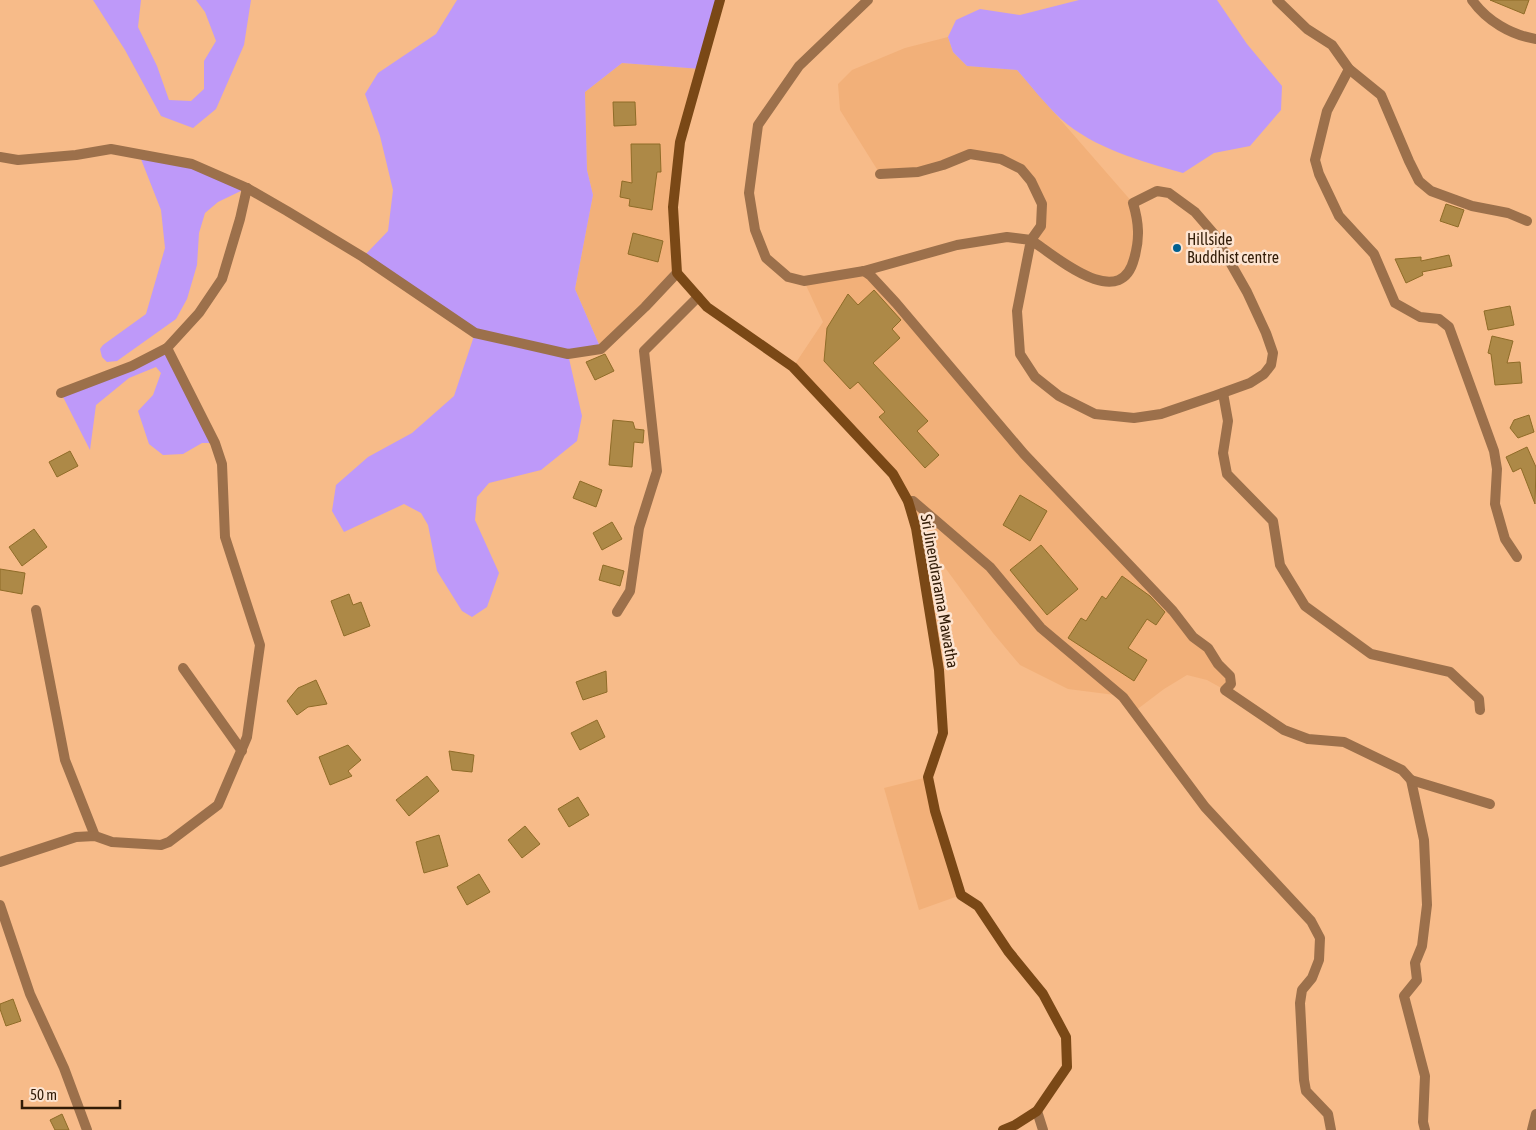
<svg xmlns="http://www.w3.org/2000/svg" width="1536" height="1130" viewBox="0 0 1536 1130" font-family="'Asap Condensed',sans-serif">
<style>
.built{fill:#f2b079}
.green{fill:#be99f9}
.building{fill:#ad8947;stroke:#8f6c28}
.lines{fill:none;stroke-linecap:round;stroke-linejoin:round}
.street{stroke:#9c704b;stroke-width:10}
.secondary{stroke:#7a4816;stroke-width:10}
.poi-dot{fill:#016090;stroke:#fde4d1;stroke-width:2}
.labels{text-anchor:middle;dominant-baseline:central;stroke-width:5;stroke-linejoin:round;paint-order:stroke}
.poi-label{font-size:16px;fill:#321c07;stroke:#fde4d1;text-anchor:start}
.street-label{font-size:16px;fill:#321c07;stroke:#fde4d1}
</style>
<rect width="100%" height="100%" fill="#f7bb89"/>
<g class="built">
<path d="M948 37 953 52 967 66 1017 70 1133 203 1139 235 1126 276 1102 281 1031 240 1042 204 1021 169 970 154 943 165 880 174 840 110 838 84 852 70 905 48Z"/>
<path d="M622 63 701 69 680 142 673 207 677 273 601 349 575 289 593 195 587 170 585 92Z"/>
<path d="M864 271 1230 676 1225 690 1207 680 1187 675 1164 689 1131 714 1115 695 1068 689 1020 665 993 633 916 528 893 474 793 367 823 322 804 281Z"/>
<path d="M928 777 961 895 919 910 884 788Z"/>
</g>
<g class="green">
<path d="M93 0H141L138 27 157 66 169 100 191 101 204 89V61L216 41 205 12 196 0H251L244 45 216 109 193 128 161 116 125 50Z"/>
<path d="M457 0H720L701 69 622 63 585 92 587 170 593 195 575 289 601 349 568 354 582 416 577 441 541 470 489 483 477 497 475 520 499 573 487 607 472 617 462 611 437 571 428 525 421 513 404 504 344 532 332 511 336 485 368 457 412 433 454 396 475 333 363 257 388 231 393 190 380 136 365 94 378 73 436 34Z"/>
<path d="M1079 0H1217L1247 44 1282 86 1281 110 1250 146 1214 153 1183 173C1141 161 1095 149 1061 119 1045 104 1031 86 1017 70L967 66 953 52 948 37 956 20 980 9 1020 15Z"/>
<path d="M139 154 192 164 247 188 218 202 205 213 199 233 197 265 187 299 176 319 117 361 107 362 102 357 100 349 103 345 146 314 165 248 161 210Z"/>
<path d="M167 348 215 443H202L183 454 163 455 149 444 138 411 153 395 161 373 156 367 129 378 96 405 90 450 61 393Z"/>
</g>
<g class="building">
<path d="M1490 0H1529L1524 14Z"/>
<path d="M613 102H635L636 125 614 126Z"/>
<path d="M631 144H660L661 172H657L652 210 629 206 630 199 620 197 622 181 632 183Z"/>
<path d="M1446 204 1464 210 1458 227 1440 221Z"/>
<path d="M633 233 663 241 658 262 628 254Z"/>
<path d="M1449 255 1452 266 1422 272 1423 275 1406 283 1395 259 1421 257V261Z"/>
<path d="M874 290 901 320 892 329 900 338 873 363 928 421 917 431 939 455 925 468 879 417 885 412 858 382 850 389 824 361 827 328 848 294 858 305Z"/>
<path d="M1510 306 1514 325 1488 330 1484 311Z"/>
<path d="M1492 336 1513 341 1507 363 1520 362 1522 383 1495 385 1491 354 1488 353Z"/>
<path d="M605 354 614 371 595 380 586 362Z"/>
<path d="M1529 415 1534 432 1518 438 1510 428 1514 420Z"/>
<path d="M613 420 633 422 635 429 644 430 643 443 634 442 632 467 609 465Z"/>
<path d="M1527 447 1536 467 1535 504 1521 468 1513 472 1506 457Z"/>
<path d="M70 451 78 466 57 477 49 462Z"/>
<path d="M580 481 602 490 596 507 573 498Z"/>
<path d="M1020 495 1047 511 1030 541 1003 525Z"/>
<path d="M612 522 622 539 602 550 593 533Z"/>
<path d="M34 529 47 547 22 566 9 547Z"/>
<path d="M1041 545 1078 589 1047 615 1010 570Z"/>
<path d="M603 565 624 571 620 586 599 580Z"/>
<path d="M0 569 25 573 22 594 0 590Z"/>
<path d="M1122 576 1150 596 1165 612 1156 625 1147 619 1128 648 1147 660 1134 681 1068 638 1081 618 1086 621 1102 596 1106 599Z"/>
<path d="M349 594 353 605 361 602 370 626 344 636 331 601Z"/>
<path d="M606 671 607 692 583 700 576 682Z"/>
<path d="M316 680 327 704 308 707 297 715 287 701 298 688Z"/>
<path d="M597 720 605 737 580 750 571 733Z"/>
<path d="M348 745 361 760 348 771 352 776 330 785 319 757Z"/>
<path d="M449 751 474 755 472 772 452 770Z"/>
<path d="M427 776 439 791 409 816 396 800Z"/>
<path d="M578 797 589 815 569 827 558 809Z"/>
<path d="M525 826 540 844 522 858 508 840Z"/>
<path d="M439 835 448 866 424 873 416 842Z"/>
<path d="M479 874 490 892 467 905 457 887Z"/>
<path d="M13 999 21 1021 6 1026 0 1009V1004Z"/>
<path d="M62 1114 69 1130H55L50 1120Z"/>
</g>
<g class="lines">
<g class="street">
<path d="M868 0 799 66 758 125 749 193 755 230 766 258 788 277 804 281 864 271 957 245 1007 237 1031 240 1017 311 1020 354 1035 377 1059 396 1095 414 1134 418 1161 414 1214 396 1250 383 1264 374 1271 365 1273 353 1266 333 1247 292 1214 234 1195 212 1169 193 1157 191 1133 203C1139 223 1140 239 1134 259 1120 313 1055 256 1031 240L1041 226 1042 204 1031 181 1021 169 1001 159 970 154 943 165 918 172 880 174"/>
<path d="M1277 0 1307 29 1332 45 1349 69 1381 95 1409 161 1419 181 1431 191 1472 206 1508 213 1527 221"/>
<path d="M1472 0C1487 21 1511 35 1536 39"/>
<path d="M1349 69 1327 111 1315 160 1319 174 1339 216 1374 254 1395 303 1420 317 1439 319 1449 327 1494 451 1497 469 1495 504 1505 539 1517 557"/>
<path d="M0 157 18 160 76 155 111 149 192 164 247 188 287 211 363 257 475 333 568 354 601 349 645 307 677 273"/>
<path d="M864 271 871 276 896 303 1024 454 1173 611 1193 637 1208 648 1218 664 1230 676 1231 684 1225 690 1284 730 1308 739 1344 742 1402 770 1411 780 1424 840 1427 905 1422 946 1415 963 1417 980 1404 996 1425 1076 1423 1122 1425 1130"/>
<path d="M61 393 132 366 167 348 199 313 222 279 240 219 247 188"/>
<path d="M1223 393 1228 421 1223 453 1227 474 1273 521 1280 565 1305 606 1371 654 1450 672 1479 699 1480 710"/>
<path d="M908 501H913L990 567 1041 628 1123 697 1205 807 1311 921 1320 938 1319 960 1312 978 1302 990 1300 1003 1304 1080 1306 1091 1328 1114 1331 1130"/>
<path d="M36 610 65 760 95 836"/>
<path d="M617 612 630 591 639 528 657 471 644 351 698 297"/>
<path d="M183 668 242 751"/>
<path d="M1411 780 1490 804"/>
<path d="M0 862 76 837 95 836 112 842 161 845 169 842 218 805 247 737 260 645 225 537 222 464 215 443 167 348"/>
<path d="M0 905 30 994 64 1068 87 1130"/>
<path d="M1037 1111 1043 1130"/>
<path d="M1532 1130 1536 1114"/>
</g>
<path class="secondary" d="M720 0 680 142 673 207 677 273 707 307 793 367 893 474 908 501 916 528 939 670 943 733 928 777 935 811 961 895 978 906 1008 951 1043 994 1066 1037 1067 1067 1054 1086 1037 1111 1015 1125 1003 1130"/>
</g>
<circle class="poi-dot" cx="1177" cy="248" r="5"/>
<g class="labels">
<g class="poi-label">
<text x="1187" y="239">Hillside<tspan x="1187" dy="18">Buddhist centre</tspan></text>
</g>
<g class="street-label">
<text transform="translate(940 591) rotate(80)">Sri Jinendrarama Mawatha</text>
</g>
</g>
<path d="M22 1100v8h98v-8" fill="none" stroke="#321c07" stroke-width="2.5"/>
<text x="30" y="1100" font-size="15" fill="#321c07" stroke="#fde4d1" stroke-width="4" paint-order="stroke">50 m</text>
</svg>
